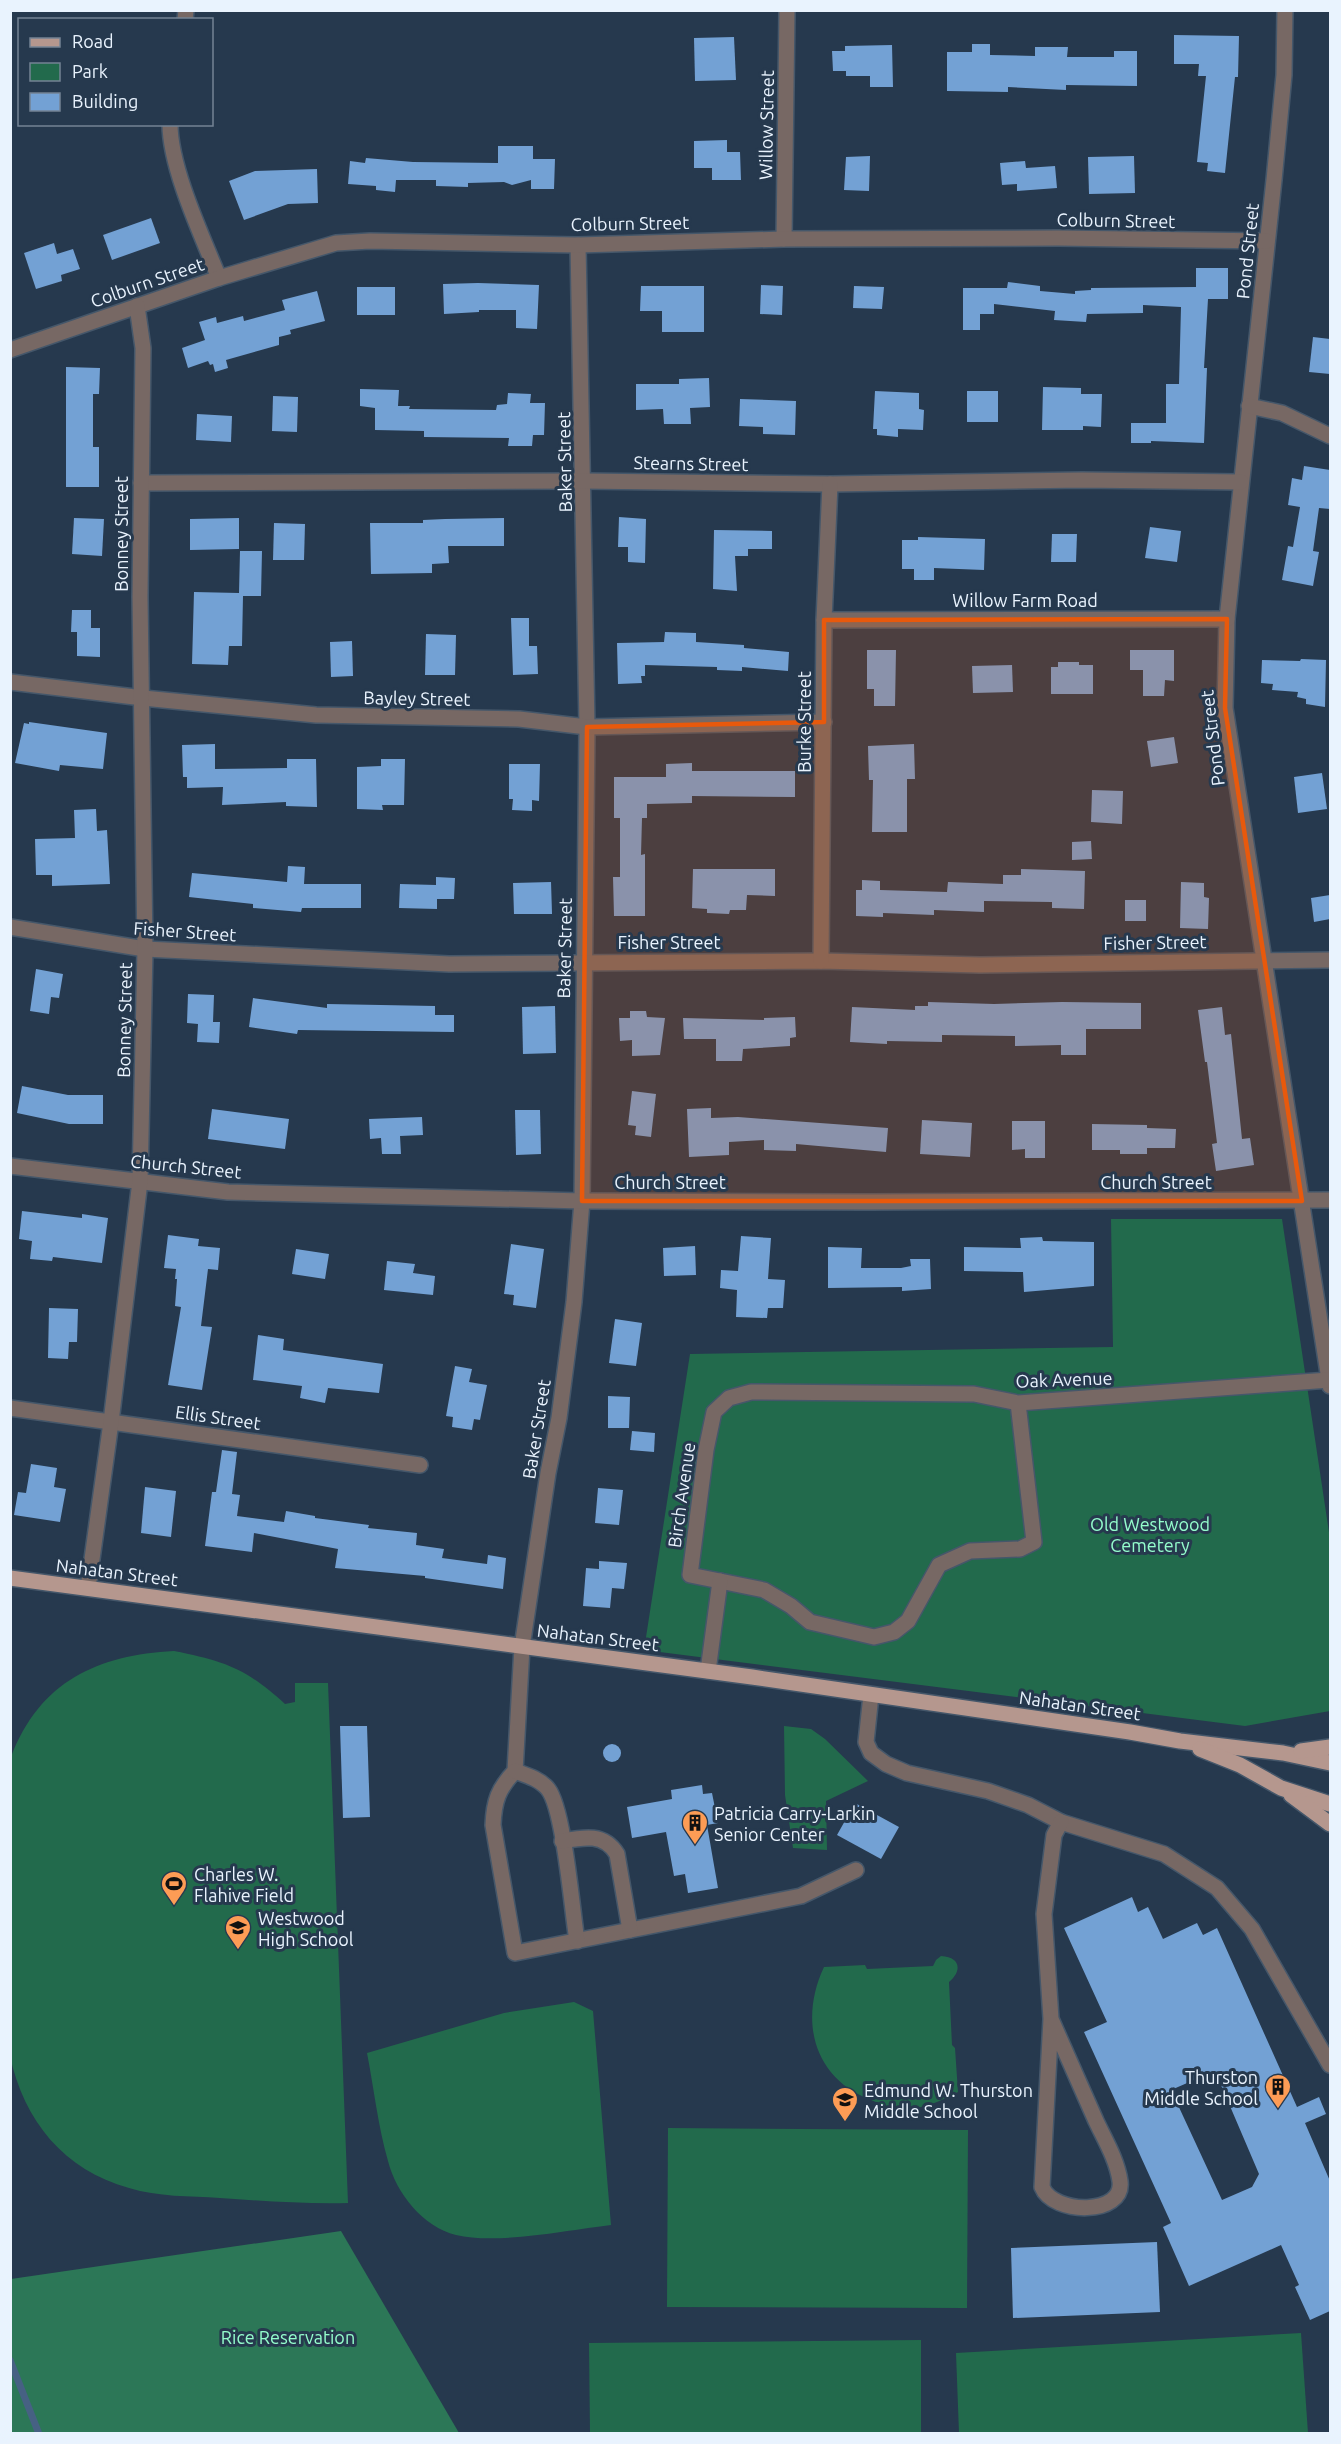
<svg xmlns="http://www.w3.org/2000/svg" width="1341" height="2444" viewBox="0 0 1341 2444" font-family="Ubuntu,sans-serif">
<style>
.green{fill:#226a4c}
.forest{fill:#2c7757}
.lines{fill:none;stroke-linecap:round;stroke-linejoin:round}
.stream{stroke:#466183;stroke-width:7}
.building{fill:#73a1d4;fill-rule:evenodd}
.minor-casing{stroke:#45576a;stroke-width:18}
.major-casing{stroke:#45576a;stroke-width:18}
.minor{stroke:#776864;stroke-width:15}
.major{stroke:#b5978e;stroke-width:15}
.marked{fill:#e8590c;fill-opacity:0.2;stroke:#e8590c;stroke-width:4.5;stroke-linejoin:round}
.labels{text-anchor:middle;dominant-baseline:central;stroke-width:6;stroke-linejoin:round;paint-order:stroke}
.street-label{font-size:18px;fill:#e9f3fe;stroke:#26394e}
.park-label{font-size:18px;fill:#94fdcc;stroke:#26394e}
.poi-label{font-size:18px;fill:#e9f3fe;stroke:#26394e;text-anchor:start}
</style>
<rect width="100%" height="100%" fill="#26394e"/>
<g class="green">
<path d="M1111 1219H1282L1330 1539V1711L1245 1726 644 1650 690 1354 1113 1347Z"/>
<path d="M174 1651C225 1661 247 1669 285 1704L295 1702V1683H328L348 2203C305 2204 263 2201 220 2198 190 2196 158 2197 129 2188 64 2170 24 2121 10 2056L11 1757C40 1681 98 1655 174 1651Z"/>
<path d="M784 1726 811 1729 825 1739 868 1781 826 1801 827 1850 793 1848 785 1795Z"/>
<path d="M941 1956C961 1957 962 1971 949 1982L952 2045 955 2048 958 2092C941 2101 926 2108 906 2109 895 2110 881 2104 871 2100 813 2078 799 2020 824 1967L865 1965 867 1969 933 1966 936 1960Z"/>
<path d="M574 2002 593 2011 611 2225C568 2230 497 2245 456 2235 423 2227 396 2193 388 2161 378 2126 374 2089 367 2053L504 2013Z"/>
<path d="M668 2128 968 2130 967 2308 667 2307Z"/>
<path d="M1301 2333 1308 2433H959L956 2353Z"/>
<path d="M921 2340V2433H590L589 2343Z"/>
</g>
<path class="forest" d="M341 2231 459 2433H11V2279Z"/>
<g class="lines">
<path class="stream" d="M10 2360 39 2434"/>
</g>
<g class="building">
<path d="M1174 35 1239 36 1238 77H1235L1225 173 1207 171 1208 163 1197 162 1206 76H1198L1199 64H1174Z"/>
<path d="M734 37 736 80 695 81 694 38Z"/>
<path d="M972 44H990V55L1035 56V47H1068L1067 57H1114V51H1137V86L1066 85V90L1008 87V92L947 91V52H972Z"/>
<path d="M892 45 893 87H870V76H846V71H833L832 51H845V46Z"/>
<path d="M727 140V152H740L741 180H712V168H694V141Z"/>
<path d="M498 146H533V159H555L554 189H531V180L512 185 504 182 468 183V187L436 186V180H396L395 192 376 190V186L348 184 350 161 365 163 366 158 413 162 498 163Z"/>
<path d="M870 156 869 191 844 190 846 157Z"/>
<path d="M1134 156 1135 193 1089 194 1088 157Z"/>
<path d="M1025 161 1026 168 1055 166 1057 188 1017 191V184L1002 185 1000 163Z"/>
<path d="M317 169 318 203 288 204 244 220 229 181 255 171Z"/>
<path d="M151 218 160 243 112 260 103 235Z"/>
<path d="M54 243 57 254 73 249 80 269 61 275 62 281 36 289 24 253Z"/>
<path d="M1196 268H1228V299H1208L1204 368H1207L1204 443 1151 441V443H1131V423H1166V384H1179L1181 307 1143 305V313L1087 314 1086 322 1054 320 1055 311 994 304V314H980V330H963V288H1007L1008 282 1040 286V291L1075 294V291L1091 290V288L1196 287Z"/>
<path d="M478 283 539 285 537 329 516 328V310H479V312L444 314 443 284Z"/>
<path d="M761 285 783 286 782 315 760 314Z"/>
<path d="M641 286H704V332H662V311H640Z"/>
<path d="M854 286 884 287 882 309 853 308Z"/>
<rect x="357" y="287" width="38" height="28"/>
<path d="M317 291 325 321 290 330 291 334 279 337V345L226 360 228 368 215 372 213 364 210 365 208 361 188 368 182 348 205 340 199 322 216 317 217 323 243 316 244 321 285 310 282 300Z"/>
<path d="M1313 337 1330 339V374L1309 372Z"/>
<path d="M66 367 100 368 99 394H93V447H99V487H66Z"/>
<path d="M709 378 710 407 690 408 691 424H664L663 409 636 410V384H679V379Z"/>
<path d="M1043 387 1081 388V394H1102L1101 427 1083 426V430H1042Z"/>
<path d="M360 389 399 390 398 406H410L409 409 496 410 497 405 507 404 508 393 531 394 530 403H545L544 435H533L532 446H508L509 438 424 437V431L375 430V408L360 406Z"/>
<path d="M875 391 919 393V409L924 410 923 430 898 429V437L877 435V429H873Z"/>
<rect x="967" y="391" width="31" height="31"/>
<path d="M273 396 298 397 297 432 272 431Z"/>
<path d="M740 399 796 401 795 435 763 434V427L739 426Z"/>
<path d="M197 414 232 416 231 442 196 440Z"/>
<path d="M1304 466 1330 470V509L1319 508 1313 551 1319 552 1313 586 1282 580 1288 546 1293 547 1300 507 1288 505 1292 478 1302 480Z"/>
<path d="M619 517 646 519 645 563 628 562V547H618Z"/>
<path d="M74 518 104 519 102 556 72 554Z"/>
<path d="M239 518V549L190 550V519Z"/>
<path d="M504 518V546H448L449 563 432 564V573L371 574 370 523H423V520L445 519Z"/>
<path d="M274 523 305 524 304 560H273Z"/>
<path d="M1150 527 1181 531 1177 562 1145 558Z"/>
<path d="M714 530 772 531V549H748V556H735L737 591 713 589Z"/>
<path d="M1052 534H1077L1076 562H1051Z"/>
<path d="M918 537 985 539 984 570 934 568V580H914V569H902V540H918Z"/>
<path d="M240 551H262L261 596H243L242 646H229L228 665 192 664 194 592 239 593Z"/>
<path d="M72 610H91V628H100V657L77 656V632H71Z"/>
<path d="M511 618H529V646H537L538 674 513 675Z"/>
<path d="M665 632 696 633V642L744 645V648L789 652 788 671 742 667V671L717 670V667L645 665V676H641L642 683 618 684 617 643 664 642Z"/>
<path d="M426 634 456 635 455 675H425Z"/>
<path d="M352 641 353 676 331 677 330 642Z"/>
<path d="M867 650H896L895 706H874V689H867Z"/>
<path d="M1130 650H1174V681L1165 680 1164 696H1143V670H1130Z"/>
<path d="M1301 659 1326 660 1325 707 1306 704V699L1297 697 1298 692 1272 690 1273 684 1261 683 1262 660 1300 661Z"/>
<path d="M1058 662H1079V665H1093V694H1051V667H1058Z"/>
<path d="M1012 665 1013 692 973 693 972 666Z"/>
<path d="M29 722 107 733 103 769 60 765 59 771 15 763 24 723 29 724Z"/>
<path d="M1174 737 1178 763 1151 767 1147 741Z"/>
<path d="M215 744V769L287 768V759H316L317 807 286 806V802L222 805 223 787 187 788V777H183L182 745Z"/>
<path d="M914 744 915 779H907V832H872L873 780H869L868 746Z"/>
<path d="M381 759H405L404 805H382L383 810 357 809V767L381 766Z"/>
<path d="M692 763V771H795V797L692 796V803L647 804V818H642L641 855 645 854V916H614L613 877H620V818H614V777H666V764Z"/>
<path d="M509 764H540L539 801 532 800V811L512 810 513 799H509Z"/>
<path d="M1322 773 1327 809 1298 813 1294 777Z"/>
<path d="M1092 790 1123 791 1122 824 1091 822Z"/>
<path d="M96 809 97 831 107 830 110 884 52 886V875H36L35 839 75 838 74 810Z"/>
<path d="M1091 841 1092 859 1072 860V842Z"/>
<path d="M288 866 305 867 304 884H361V908H302L301 912 253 908V904L189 897 192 873 287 882Z"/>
<path d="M693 869H775V896L747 895 746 910H730L729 914 707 913V909L692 908Z"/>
<path d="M1021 869 1085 871 1084 909 1052 908V902L984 901V912L934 910V915L883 913V917L856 916V890H862V880L880 881V890L947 892 948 882 1003 884V875H1021Z"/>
<path d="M436 877 455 878 454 899H437V909L399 908 400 884 436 885Z"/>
<path d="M551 882 552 914H514L513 883Z"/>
<path d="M1181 882 1204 883V897L1209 898 1208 929 1180 928Z"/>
<path d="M1330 895V919L1314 922 1311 898Z"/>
<rect x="1125" y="900" width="21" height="21"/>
<path d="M36 969 63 974 59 998 51 997 49 1014 30 1011Z"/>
<path d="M188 994 214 995 213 1022H220L219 1043 197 1042 198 1024 187 1023Z"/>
<path d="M253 998 327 1008V1004L435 1006V1015H454V1032L298 1030 297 1034 249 1027Z"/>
<path d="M928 1002 994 1004 1062 1002 1141 1003V1029H1086V1055H1061V1045L1015 1046V1036L942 1035V1042L887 1041V1044L850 1042 852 1007 915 1010V1006H928Z"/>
<path d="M555 1006 556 1053 523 1054 522 1007Z"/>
<path d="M1222 1007 1225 1035 1231 1034 1242 1139 1250 1138 1254 1165 1216 1171 1212 1144 1217 1143 1207 1062H1205L1198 1010Z"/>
<path d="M630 1011H646L647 1017 665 1018 660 1055 632 1056V1040L620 1041 619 1018H630Z"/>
<path d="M795 1017 796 1037 790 1038V1046L743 1049 742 1061H716V1039H684L683 1018 764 1020V1018Z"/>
<path d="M22 1086 68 1095H103V1124H69L17 1113Z"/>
<path d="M632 1091 656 1094 651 1137 635 1135 636 1126 628 1125Z"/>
<path d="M711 1108V1118L738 1117 888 1128 886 1152 796 1144V1151L764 1150V1140L729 1142V1155L689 1157 687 1109Z"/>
<path d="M212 1109 289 1119 285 1149 208 1139Z"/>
<path d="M515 1110H540L541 1154 516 1155Z"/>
<path d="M422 1117 423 1135 400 1136 401 1154H382L381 1138 370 1139 369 1119Z"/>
<path d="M922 1120 972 1123 970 1157 920 1154Z"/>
<path d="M1012 1121H1045V1158H1025V1149L1012 1150Z"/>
<path d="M1092 1124 1147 1125V1128L1176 1129 1175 1148H1147V1154H1120V1150H1092Z"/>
<path d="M22 1211 82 1218V1214L108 1218 102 1263 53 1257 52 1261 30 1259 32 1241 19 1239Z"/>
<path d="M168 1235 199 1239 198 1246 220 1248 218 1270 208 1269 201 1326 212 1327 202 1390 168 1385 181 1307 175 1306 177 1279H175L176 1269 164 1268Z"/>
<path d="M741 1236 771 1238 768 1279 785 1280 783 1308H768L767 1318 736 1317 737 1290 720 1288 721 1270 738 1271Z"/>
<path d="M1042 1237 1043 1241 1094 1242V1286L1024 1292 1023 1272 964 1271V1247L1021 1248 1020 1238Z"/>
<path d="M511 1244 544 1249 536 1308 513 1305 514 1295 504 1294Z"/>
<path d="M695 1246 696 1275 664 1276 663 1248Z"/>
<path d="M828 1247 862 1248 861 1268H901L911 1266 910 1259H930L931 1289 902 1291V1287L828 1288Z"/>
<path d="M296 1249 329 1254 325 1279 292 1274Z"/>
<path d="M387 1261 415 1264 413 1273 435 1276 433 1295 384 1290Z"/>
<path d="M49 1308 78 1309 77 1342H69L68 1359 48 1358Z"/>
<path d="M615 1319 642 1323 636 1366 609 1363Z"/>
<path d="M258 1335 284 1339 283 1350 383 1364 379 1393 328 1388 325 1403 300 1398 302 1386 253 1380Z"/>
<path d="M455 1366 472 1369 469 1382 487 1385 480 1420 474 1419 472 1430 452 1427 453 1417 446 1416Z"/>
<path d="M608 1396 630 1397 629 1428H608Z"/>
<path d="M632 1431 655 1433 654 1452 630 1450Z"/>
<path d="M222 1450 237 1452 232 1494 240 1495 237 1516 284 1522 286 1511 315 1516V1518L369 1525 368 1528 417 1533 416 1545 444 1549 442 1558 487 1564 488 1555 506 1558 503 1589 425 1578V1576L335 1568 338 1549 254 1533 252 1552 205 1546 212 1492H216Z"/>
<path d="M31 1464 57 1468 54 1487 66 1489 60 1522 14 1515 18 1492 26 1493Z"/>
<path d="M145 1487 176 1491 171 1537 141 1533Z"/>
<path d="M598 1488 623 1490 619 1525 595 1523Z"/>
<path d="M599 1561 627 1563 624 1589 612 1588 610 1608 583 1606 586 1568 599 1569Z"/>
<path d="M340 1726H367L370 1817 343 1818Z"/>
<circle cx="612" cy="1753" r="9"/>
<path d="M702 1785 703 1794 712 1793 718 1823 707 1825 718 1888 688 1893 685 1874 674 1876 666 1832 632 1838 627 1807 672 1799 671 1790Z"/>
<path d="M855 1803 899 1827 881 1859 837 1835Z"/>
<path d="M1132 1897 1138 1912 1148 1907 1163 1939 1197 1923 1203 1935 1217 1928 1297 2107 1319 2097 1326 2114 1305 2123 1330 2181V2311L1310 2320 1295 2287 1299 2285 1281 2245 1189 2286 1163 2227 1171 2223 1084 2032 1107 2022 1064 1928ZM1215 2071 1259 2174 1252 2187 1222 2200 1171 2090Z"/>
<path d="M1157 2242 1160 2312 1013 2318 1011 2248Z"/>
</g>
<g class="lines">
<defs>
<g id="minor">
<path d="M1285 10 1284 75 1274 180 1227 619 1225 708 1330 1386"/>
<path d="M185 20 186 10"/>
<path d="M170 124C170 168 202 236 219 278"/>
<path d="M784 239 787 10"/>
<path d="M578 245 587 727 582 1201 574 1302 559 1418 548 1473 522 1647 515 1771C498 1789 494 1801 493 1825L515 1953 801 1896 856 1870"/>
<path d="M10 350 219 278 336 243 370 241 578 245 784 239 1058 238 1267 241"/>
<path d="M1249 406 1282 413 1330 436"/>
<path d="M141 483 583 481 830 484 1082 480 1241 482"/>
<path d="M824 620 1227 619"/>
<path d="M10 682 143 698 316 715 519 719 587 727 824 722"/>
<path d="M10 927 145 949 449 964 821 961 980 965 1330 960"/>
<path d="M821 961 824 620 830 484"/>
<path d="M10 1166 228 1192 582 1201 869 1202 1330 1200"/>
<path d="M1018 1403 1034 1542 1020 1549 970 1551 939 1565 908 1621 894 1632 874 1637 810 1622 791 1606 764 1590 690 1575 706 1450 714 1412 729 1398 751 1392 974 1394 1018 1403 1329 1380"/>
<path d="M10 1408 420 1465"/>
<path d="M88 1588 111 1422 140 1181 145 949 140 597 143 348 137 306"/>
<path d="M708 1671 720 1581"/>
<path d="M871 1695 866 1742 871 1753 886 1764 907 1773 988 1791 1028 1805 1061 1822 1164 1854 1217 1888 1252 1929 1330 2065"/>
<path d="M515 1771C526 1775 540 1779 548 1789 564 1809 572 1910 577 1941"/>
<path d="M562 1841C584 1837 604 1833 617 1854L630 1930"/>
<path d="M1051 2019C1066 2053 1081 2087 1096 2121 1105 2140 1117 2160 1120 2181 1125 2216 1053 2215 1042 2187L1051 2019 1044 1914 1054 1835 1061 1822"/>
</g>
<g id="major">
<path d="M10 1578 752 1677 1130 1732 1180 1741 1283 1753 1330 1763"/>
<path d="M1200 1749 1240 1765 1281 1788 1330 1804"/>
<path d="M1301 1751 1330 1747"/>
<path d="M1291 1795 1330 1824"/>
</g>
</defs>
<use href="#minor" class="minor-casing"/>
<use href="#major" class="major-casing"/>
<use href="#minor" class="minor"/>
<use href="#major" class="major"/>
</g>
<path class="marked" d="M1227 619 1225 708 1302 1201H582L587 727 824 722V620Z"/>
<defs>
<symbol id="building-pin" viewBox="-11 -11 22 30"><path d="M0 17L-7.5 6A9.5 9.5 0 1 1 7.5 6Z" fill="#fd9c55" stroke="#26394e"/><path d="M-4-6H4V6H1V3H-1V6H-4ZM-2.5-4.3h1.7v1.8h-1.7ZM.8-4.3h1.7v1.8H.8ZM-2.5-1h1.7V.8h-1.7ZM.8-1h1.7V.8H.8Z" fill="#111"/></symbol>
<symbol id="stadium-pin" viewBox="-11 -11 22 30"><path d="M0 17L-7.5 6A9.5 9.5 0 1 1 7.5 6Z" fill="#fd9c55" stroke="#26394e"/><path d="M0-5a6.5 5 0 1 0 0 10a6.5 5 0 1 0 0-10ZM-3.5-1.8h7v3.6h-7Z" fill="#111"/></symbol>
<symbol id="school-pin" viewBox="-11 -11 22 30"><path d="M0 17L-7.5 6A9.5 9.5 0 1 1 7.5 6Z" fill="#fd9c55" stroke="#26394e"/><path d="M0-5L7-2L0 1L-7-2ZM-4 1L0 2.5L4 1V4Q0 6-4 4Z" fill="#111"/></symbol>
</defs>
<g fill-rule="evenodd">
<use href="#building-pin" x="680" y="1808" width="30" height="40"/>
<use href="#stadium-pin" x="159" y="1869" width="30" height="40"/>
<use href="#school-pin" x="223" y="1913" width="30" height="40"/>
<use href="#building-pin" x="1263" y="2072" width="30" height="40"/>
<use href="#school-pin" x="830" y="2085" width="30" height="40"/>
</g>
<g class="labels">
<g class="street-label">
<text transform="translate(766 125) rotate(-89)">Willow Street</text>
<text transform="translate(1116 220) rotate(1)">Colburn Street</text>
<text transform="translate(630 223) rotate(-1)">Colburn Street</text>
<text transform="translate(1247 251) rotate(-84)">Pond Street</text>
<text transform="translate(147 282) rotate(-19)">Colburn Street</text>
<text transform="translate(564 462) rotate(-91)">Baker Street</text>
<text transform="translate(691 463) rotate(1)">Stearns Street</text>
<text transform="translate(121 534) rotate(-90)">Bonney Street</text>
<text x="1025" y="600">Willow Farm Road</text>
<text transform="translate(417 698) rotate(1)">Bayley Street</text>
<text transform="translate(804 722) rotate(-90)">Burke Street</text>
<text transform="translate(1212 738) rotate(-97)">Pond Street</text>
<text transform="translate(185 931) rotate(4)">Fisher Street</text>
<text x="669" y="942">Fisher Street</text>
<text transform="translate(1155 942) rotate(-1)">Fisher Street</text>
<text transform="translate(564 948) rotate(-89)">Baker Street</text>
<text transform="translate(124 1020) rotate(-89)">Bonney Street</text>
<text transform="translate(186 1166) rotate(6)">Church Street</text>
<text x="670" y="1182">Church Street</text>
<text x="1156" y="1182">Church Street</text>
<text transform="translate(1064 1379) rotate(-2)">Oak Avenue</text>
<text transform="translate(218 1417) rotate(8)">Ellis Street</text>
<text transform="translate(536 1429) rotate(-81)">Baker Street</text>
<text transform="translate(681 1495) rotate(-82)">Birch Avenue</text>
<text transform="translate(117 1572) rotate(7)">Nahatan Street</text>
<text transform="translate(598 1637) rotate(7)">Nahatan Street</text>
<text transform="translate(1080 1705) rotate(8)">Nahatan Street</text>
</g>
<g class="park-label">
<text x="1150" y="1524">Old Westwood<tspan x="1150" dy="21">Cemetery</tspan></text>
<text x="288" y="2337">Rice Reservation</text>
</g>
<g class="poi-label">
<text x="714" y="1813">Patricia Carry-Larkin<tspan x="714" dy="21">Senior Center</tspan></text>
<text x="194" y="1874">Charles W.<tspan x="194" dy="21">Flahive Field</tspan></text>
<text x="258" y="1918">Westwood<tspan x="258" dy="21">High School</tspan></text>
<text x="1258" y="2077" text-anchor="end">Thurston<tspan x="1258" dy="21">Middle School</tspan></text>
<text x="864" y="2090">Edmund W. Thurston<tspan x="864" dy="21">Middle School</tspan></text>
</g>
</g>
<rect width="1341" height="2444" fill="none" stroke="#e9f3fe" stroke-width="24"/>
<rect x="18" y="18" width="195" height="108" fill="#26394e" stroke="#748394" stroke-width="1.5"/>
<rect x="30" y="38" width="30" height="9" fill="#b5978e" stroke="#748394" stroke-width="1.5"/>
<text x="72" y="48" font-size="18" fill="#e9f3fe">Road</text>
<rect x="30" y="63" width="30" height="18" fill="#226a4c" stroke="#748394" stroke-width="1.5"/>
<text x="72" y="78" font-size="18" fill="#e9f3fe">Park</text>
<rect x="30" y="93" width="30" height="18" fill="#73a1d4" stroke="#748394" stroke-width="1.5"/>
<text x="72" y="108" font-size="18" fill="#e9f3fe">Building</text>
</svg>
